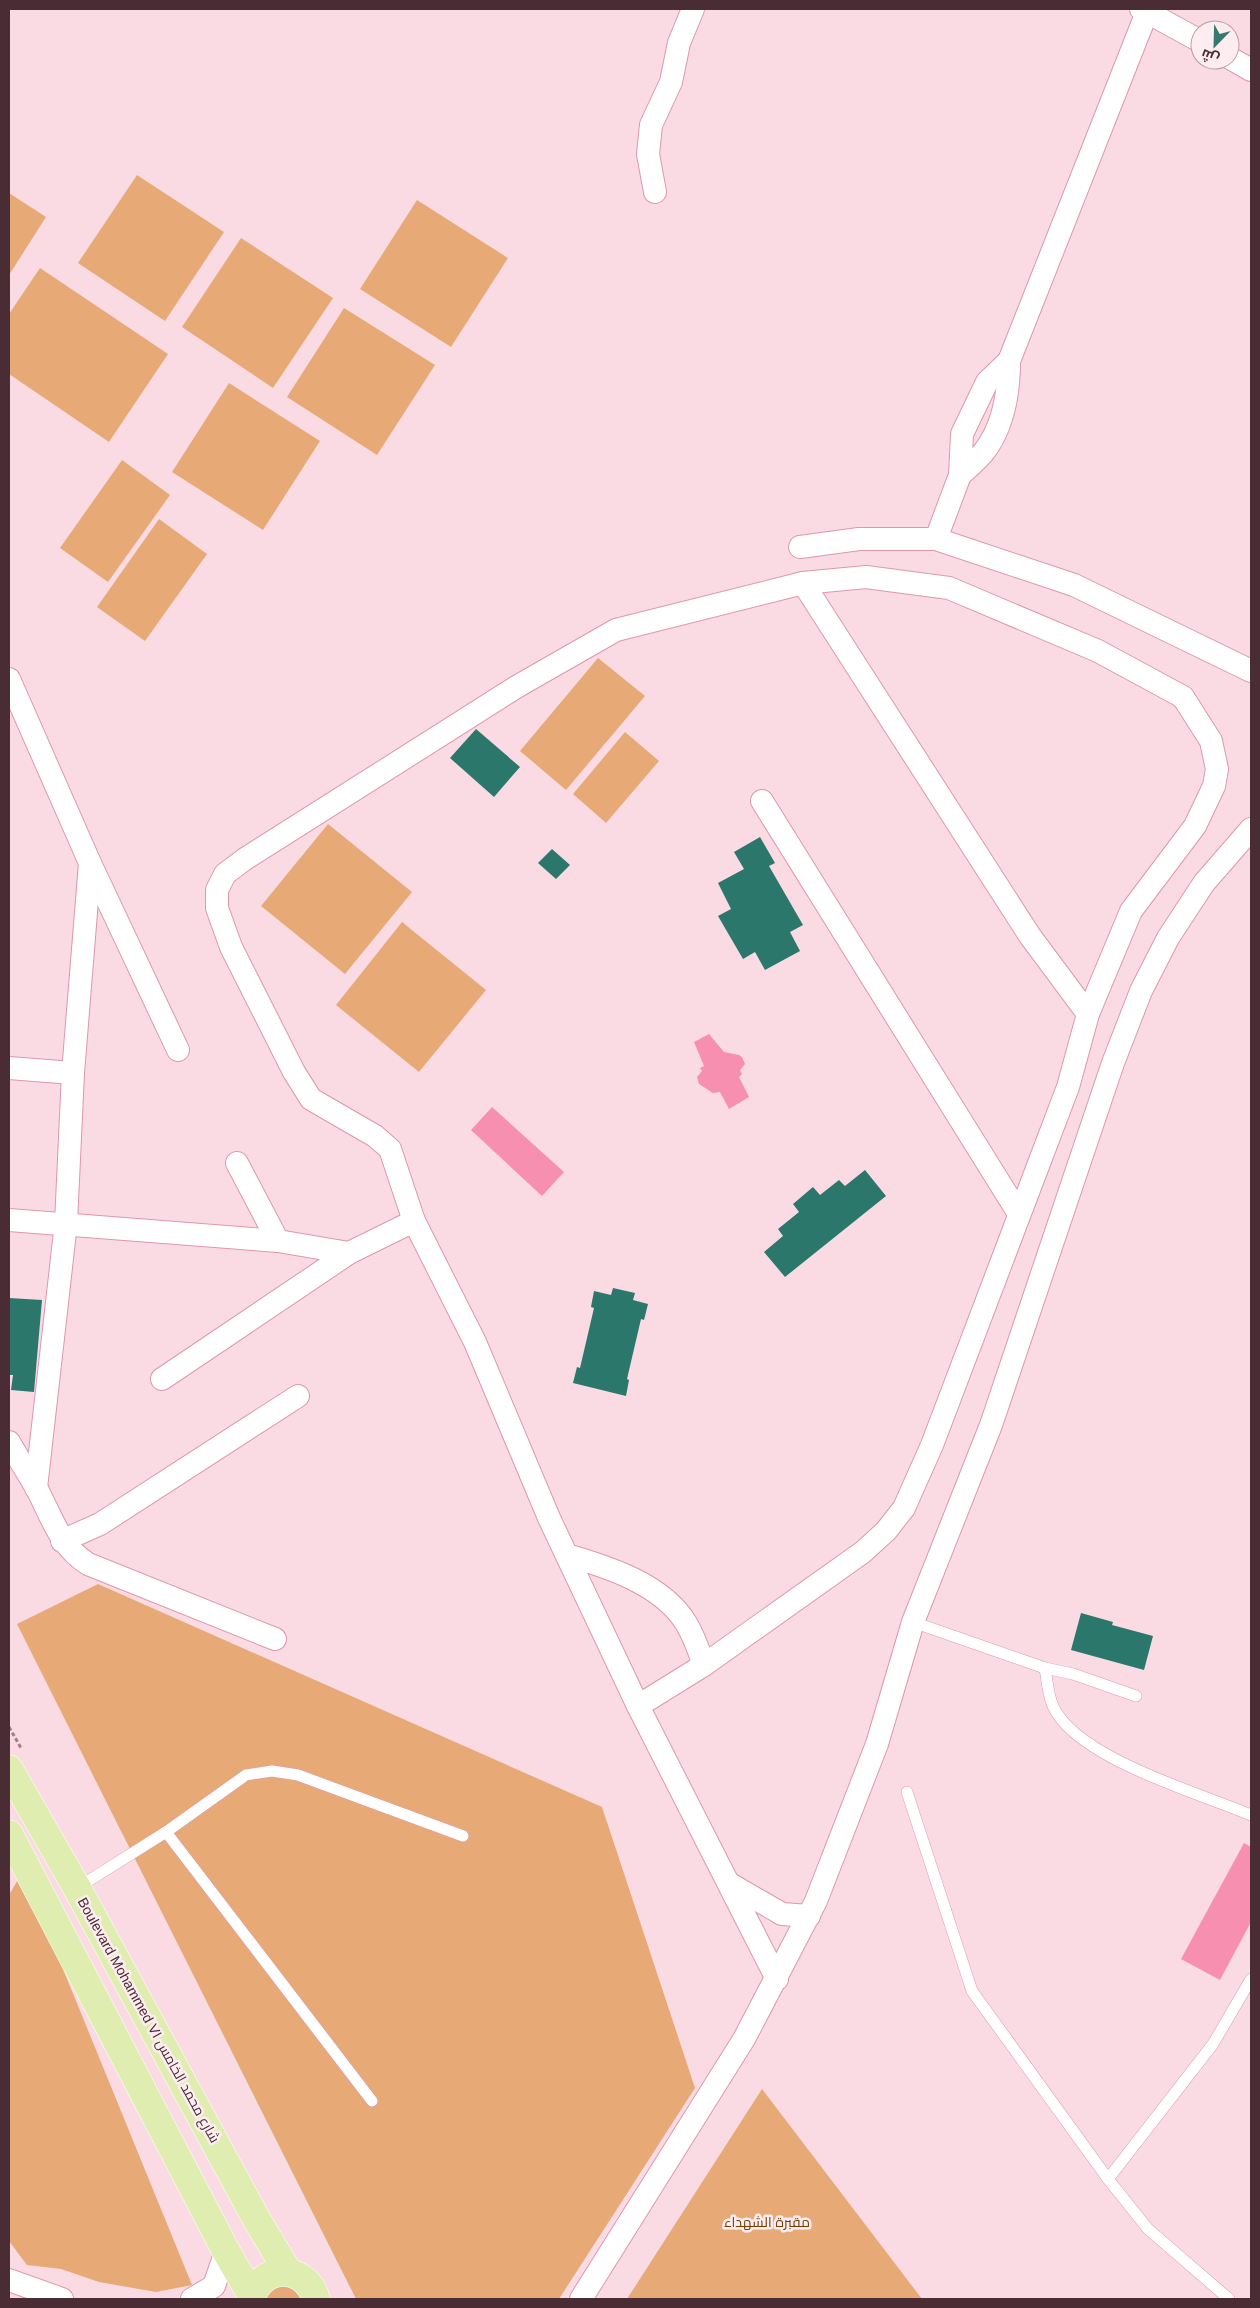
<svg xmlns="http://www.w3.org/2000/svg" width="1260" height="2308" viewBox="0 0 1260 2308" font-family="Arial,Cairo,sans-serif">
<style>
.green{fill:#e7aa77}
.water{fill:#f790b0}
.building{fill:#2b776b}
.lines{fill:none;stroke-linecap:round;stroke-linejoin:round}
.service-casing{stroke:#de97ac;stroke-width:12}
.minor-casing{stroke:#de97ac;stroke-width:24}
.primary-casing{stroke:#fff;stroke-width:29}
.path{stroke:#9e8088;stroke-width:3;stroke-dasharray:4 2.5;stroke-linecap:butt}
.service{stroke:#fff;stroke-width:11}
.minor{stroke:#fff;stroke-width:22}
.primary{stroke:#dfeeb0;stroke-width:28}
.labels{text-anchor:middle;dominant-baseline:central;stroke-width:5;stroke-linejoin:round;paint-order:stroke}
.street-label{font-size:14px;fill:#492c34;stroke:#fdedf1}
.park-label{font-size:14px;fill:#703d03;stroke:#fdedf1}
</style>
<rect width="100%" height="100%" fill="#fadbe3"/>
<g class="green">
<path d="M137 175 224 232 165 321 78 263Z"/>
<path d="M9 193 46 217 9 275Z"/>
<path d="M417 200 508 258 451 347 360 289Z"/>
<path d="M241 238 333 298 273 388 182 327Z"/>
<path d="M40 268 168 354 109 442 9 374V314Z"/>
<path d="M344 308 435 365 377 455 287 397Z"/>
<path d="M229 383 320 441 263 530 172 472Z"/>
<path d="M122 460 170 495 108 582 60 548Z"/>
<path d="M159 519 207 554 145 641 97 607Z"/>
<path d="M598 658 645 696 566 790 520 751Z"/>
<path d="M625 732 659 761 606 823 573 794Z"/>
<path d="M328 824 412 892 345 974 261 906Z"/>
<path d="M402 922 486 990 419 1072 336 1005Z"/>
<path d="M98 1584 602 1807 695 2088 559 2299H356L17 1624Z"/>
<path d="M23 1871 192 2285 156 2292 99 2282 61 2269 27 2265 9 2241V1895Z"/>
<path d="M762 2089 922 2299H627Z"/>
<path d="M285 2281 307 2299H260L262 2294Z"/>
</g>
<g class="water">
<path d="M709 1034 724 1052 739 1055 742 1057 745 1064 740 1070 742 1074 739 1077 749 1097 729 1109 720 1092 713 1093 699 1084 697 1077 702 1071 700 1068 704 1066 694 1042Z"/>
<path d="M492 1107 564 1172 542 1196 471 1130Z"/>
<path d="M1244 1843 1251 1847V1922L1220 1980 1181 1959Z"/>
</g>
<g class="building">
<path d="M476 729 520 767 494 797 450 758Z"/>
<path d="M760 837 775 863 769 866 803 925 790 932 800 951 765 970 755 952 743 959 718 916 731 909 718 883 744 869 734 852Z"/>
<path d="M552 849 570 865 556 879 538 863Z"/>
<path d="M865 1170 886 1196 785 1277 764 1252 783 1236 778 1229 799 1212 793 1204 813 1187 820 1195 839 1180 845 1186Z"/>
<path d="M613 1288 635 1293 633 1300 648 1304 644 1320 641 1319 627 1379 629 1380 626 1396 573 1383 577 1367 580 1368 594 1308 591 1307 594 1291 611 1295Z"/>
<path d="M9 1298 42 1300 34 1392 11 1390 13 1375H9Z"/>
<path d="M1081 1613 1113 1622 1112 1625 1153 1636 1144 1670 1071 1650Z"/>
</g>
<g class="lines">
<defs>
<g id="service">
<path d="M913 1622 1045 1668 1073 1674 1136 1696"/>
<path d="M1045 1668C1047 1680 1048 1695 1053 1706 1076 1758 1199 1793 1251 1815"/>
<path d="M907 1792 972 1991 1108 2179 1148 2229 1229 2299"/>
<path d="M166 1832 372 2101"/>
<path d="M77 1888 166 1832 246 1775 272 1771 298 1775 463 1836"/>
<path d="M1108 2179 1213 2044 1251 1979"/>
</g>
<g id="minor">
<path d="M1147 12 1200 41"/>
<path d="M1230 58 1251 70"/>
<path d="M655 192 648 154 651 125 671 82 679 43 693 9"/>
<path d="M960 475C968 468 976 461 983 453 1003 428 1009 392 1009 361L1147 12 1141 9"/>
<path d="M936 539 960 475 962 434 987 382 1009 361"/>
<path d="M800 547 859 539H936L1074 585 1251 671"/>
<path d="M803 583 1030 936 1088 1014"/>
<path d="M9 679 90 863 178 1050"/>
<path d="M762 801 1019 1214"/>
<path d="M9 1068 73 1073"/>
<path d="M237 1163 278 1241"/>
<path d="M9 1220 278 1241 349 1253"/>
<path d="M414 1221 390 1149 375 1136 311 1099 294 1072 231 947 217 908V890L225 874 245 859 518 686 616 630 803 583 866 577 949 588 1098 651 1183 697 1211 741 1217 769 1214 786 1195 826 1131 911 1088 1014 1068 1087 932 1445 904 1508 886 1531 863 1552 704 1665"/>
<path d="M162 1379 349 1253 414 1221 475 1342 549 1518 638 1706 777 1979"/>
<path d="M9 1442C18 1458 28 1473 37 1489 52 1518 60 1546 88 1564L275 1639"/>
<path d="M36 1488 66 1223 73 1073 90 863"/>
<path d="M62 1541 100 1524 298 1396"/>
<path d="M567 1555C608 1567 662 1584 686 1623 694 1636 699 1651 704 1665L638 1706"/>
<path d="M730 1884 782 1914 809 1916"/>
<path d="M9 2280 62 2299"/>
<path d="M192 2299 214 2286 226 2251"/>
<path d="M581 2299 744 2039 816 1901 877 1744 913 1622 991 1425 1113 1063 1141 991 1168 938 1204 883 1251 829"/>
</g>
<g id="primary">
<path d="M9 1769 77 1888 257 2220 288 2272"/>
<path d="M9 1834 226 2251 252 2296"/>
<path d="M251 2299C261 2263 306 2264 316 2299"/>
</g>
</defs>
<use href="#service" class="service-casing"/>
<use href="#minor" class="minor-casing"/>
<use href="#primary" class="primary-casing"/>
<path class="path" d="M9 1727 21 1748"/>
<use href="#service" class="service"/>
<use href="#minor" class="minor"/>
<use href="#primary" class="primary"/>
</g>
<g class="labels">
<g class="street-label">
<text transform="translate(149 2020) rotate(61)">Boulevard Mohammed VI شارع محمد الخامس</text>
</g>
<g class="park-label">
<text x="767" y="2222">مقبرة الشهداء</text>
</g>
</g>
<rect width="1260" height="2308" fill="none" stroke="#492c34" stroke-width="20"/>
<g transform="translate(1215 45) rotate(203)"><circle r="24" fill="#fdedf1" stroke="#b5a0a5"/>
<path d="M0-4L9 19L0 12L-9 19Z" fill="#367a6f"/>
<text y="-8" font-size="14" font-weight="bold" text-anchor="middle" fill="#492c34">ش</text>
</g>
</svg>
